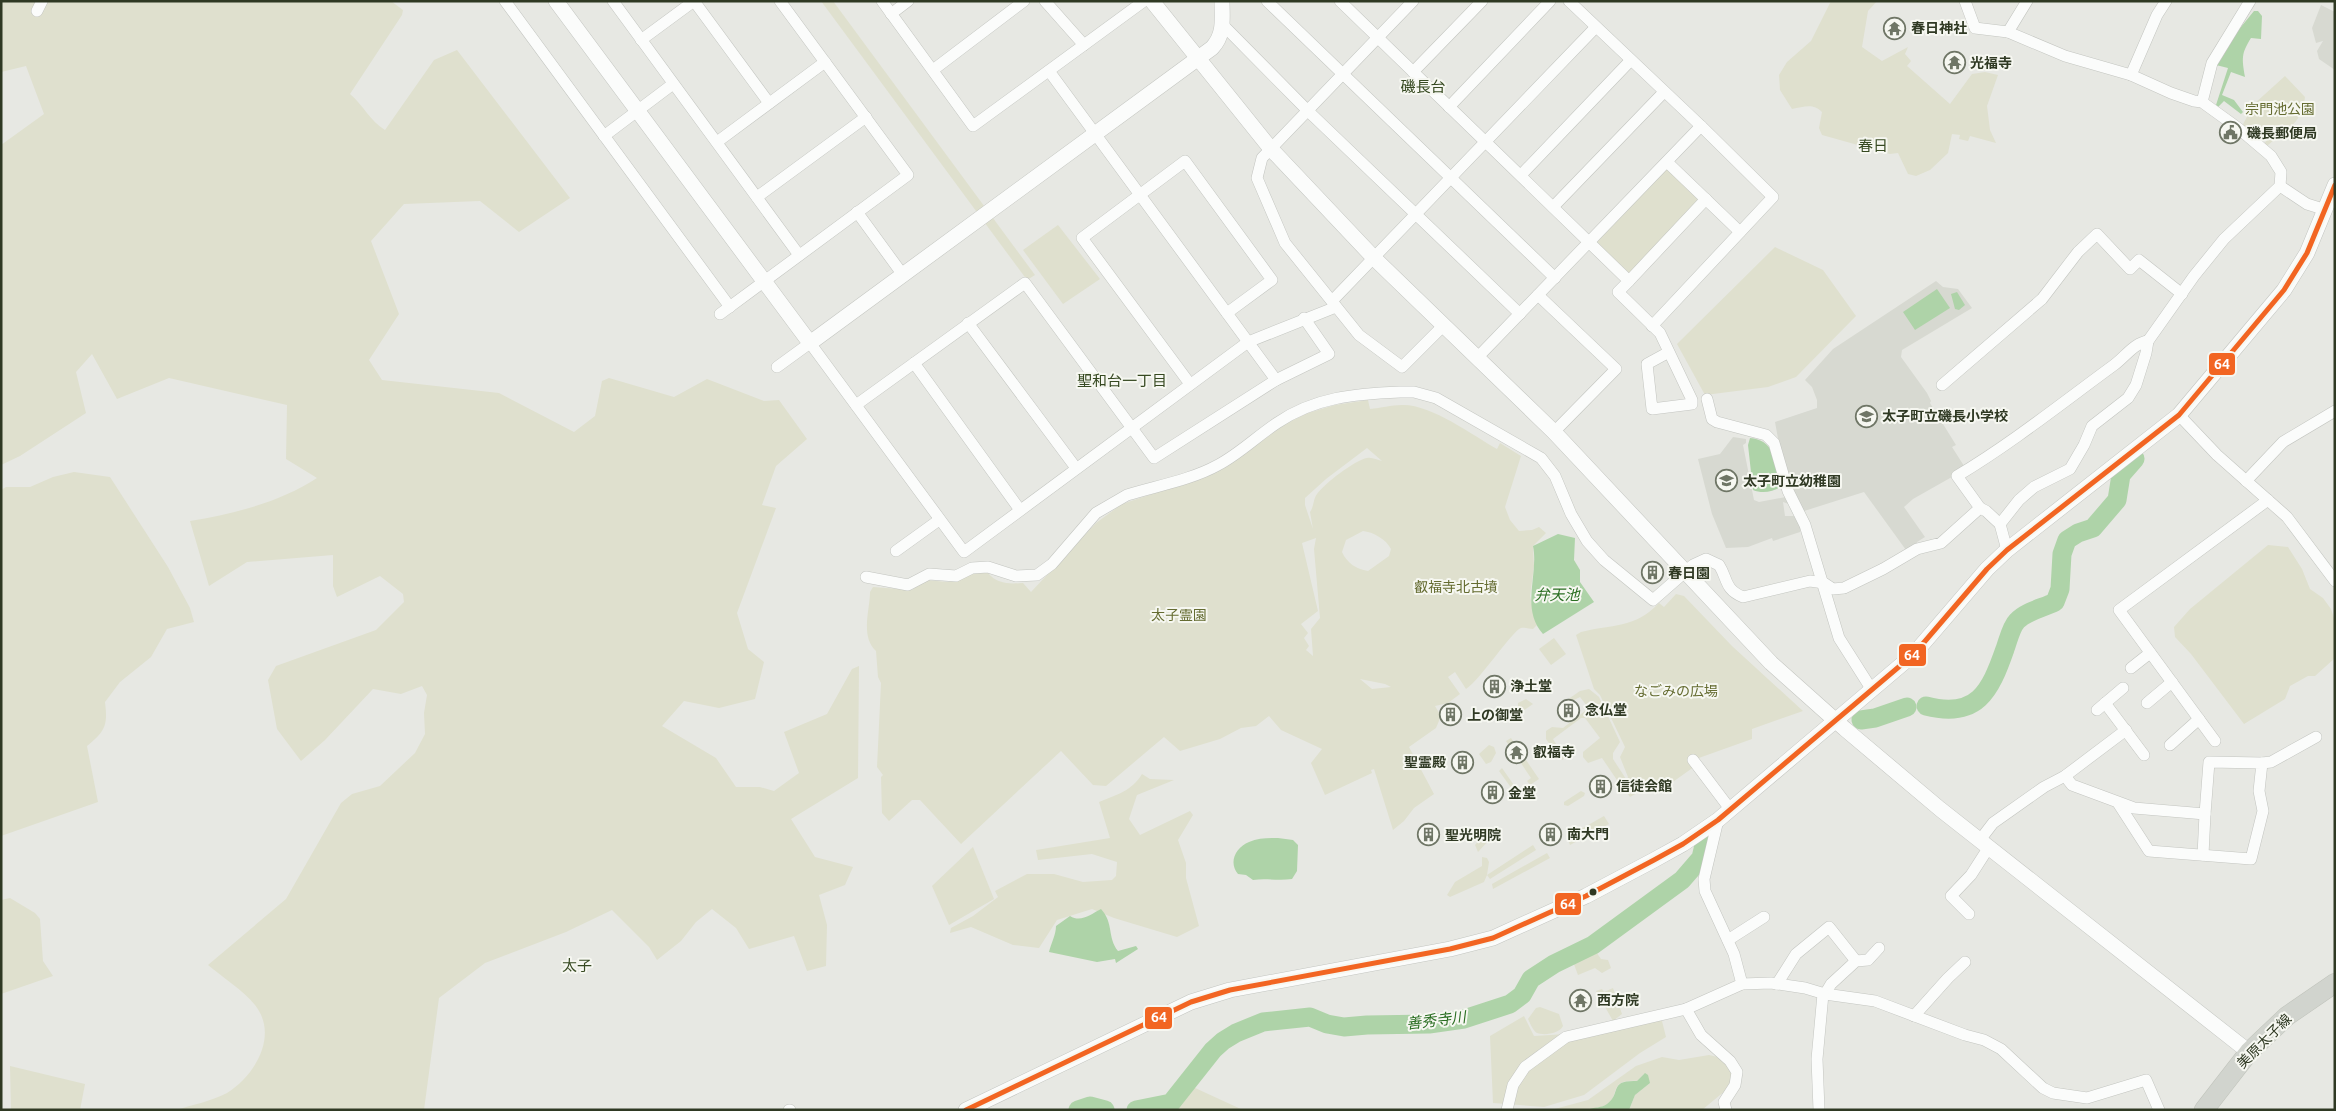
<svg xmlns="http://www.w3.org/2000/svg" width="2336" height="1111" viewBox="0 0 2336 1111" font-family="Ubuntu,'Noto Sans JP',sans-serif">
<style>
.built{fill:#d7d9d1}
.green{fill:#dfe0ce;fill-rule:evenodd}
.water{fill:#aed3a8}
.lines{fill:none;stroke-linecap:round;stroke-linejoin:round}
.river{stroke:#aed3a8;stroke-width:19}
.minor-casing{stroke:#c3c5c0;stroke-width:12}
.tertiary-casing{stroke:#c3c5c0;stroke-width:16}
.primary-casing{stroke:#c1c4bc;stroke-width:20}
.minor{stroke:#fbfcfb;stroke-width:11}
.tertiary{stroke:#fbfcfb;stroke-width:15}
.primary{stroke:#d1d4ce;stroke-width:19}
.bus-1-casing{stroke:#f6f7f1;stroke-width:9}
.bus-1{stroke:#f26522;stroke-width:5}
.bus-dot{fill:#2f3923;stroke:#f6f7f1;stroke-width:2}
.labels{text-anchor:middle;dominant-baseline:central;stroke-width:4;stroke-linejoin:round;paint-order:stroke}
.poi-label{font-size:14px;font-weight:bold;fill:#2f3923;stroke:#f6f7f1;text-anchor:start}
.park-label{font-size:14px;fill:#656c31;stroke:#f6f7f1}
.street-label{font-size:14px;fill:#2f3923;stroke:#f6f7f1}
.neighbourhood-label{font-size:15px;fill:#364921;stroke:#f6f7f1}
.water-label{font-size:15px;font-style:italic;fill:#2b6f23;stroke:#f6f7f1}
.line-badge{stroke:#f6f7f1;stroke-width:2}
.badge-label{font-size:14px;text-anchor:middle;font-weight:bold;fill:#fff}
</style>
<rect width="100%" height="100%" fill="#e7e8e3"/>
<g class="built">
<path d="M2321 5 2335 12V70L2319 59 2317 51 2323 41 2316 43 2312 28Z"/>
<path d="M1936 281 1943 287 1958 289 1972 308 1902 350 1901 357 1927 393 1931 401 1930 403 1956 445 1952 447 1966 469 1913 499 1904 507 1925 537 1917 542V544L1906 550 1864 492 1801 512 1794 497 1783 455H1781L1775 422 1817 408V400L1812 387 1805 380 1833 349Z"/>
<path d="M1733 437 1746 439V443L1743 445 1754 500 1759 502 1786 497 1789 504 1783 502 1785 516H1795L1800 527V532L1773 541 1772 538 1748 547 1726 548 1712 514 1698 459 1720 454Z"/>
</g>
<g class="green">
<path d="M1 1H391L403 10 402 15 350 94C364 106 370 121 385 130L434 60 457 50 570 198 519 232 480 201 404 204 371 241 399 314 369 360 382 380 499 393 574 432 595 416 602 381 609 378 674 397 707 379 764 401 779 400 807 439 776 466 762 505 776 508 737 613 748 649 764 662 755 699 719 708 684 701 662 726 716 758 736 787H760L774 791 799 773 784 732 827 714 852 669 859 666 858 778 791 819 815 857 853 867 845 885 819 895 827 925 826 966 807 971 794 936 749 949 736 928 712 909 696 922 681 941 657 960 649 947 612 910 566 932 485 963 439 998 424 1110H176C192 1105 212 1101 227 1093 255 1076 279 1035 255 1005 244 991 222 977 208 965L286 899 341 803 352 794 380 786 415 753 425 734 424 713 427 695 422 686 401 694 373 689 325 740 301 761 277 729 268 680 276 666 376 630 404 602 403 594 380 576 337 597 333 586V555L247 562 209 586 190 521C234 514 280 502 317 478L286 459 287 405 169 378 117 399 92 354 76 372 86 413 20 456 1 465V145L44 114 26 66 1 72Z"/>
<path d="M821 1H833L1035 275 1027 280Z"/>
<path d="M1831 1H1877L1868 11 1862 47 1882 61 1908 47 1905 54 1911 61 1907 66 1950 104 1972 74 1985 72 1998 75 1987 106 1990 130 1996 143 1970 136 1968 141 1959 139 1960 135 1952 134 1948 153 1930 170 1916 176 1908 174 1898 153 1890 154 1822 135 1819 128 1822 112C1813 103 1804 107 1792 109L1780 90 1779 75 1787 62 1811 41Z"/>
<path d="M2285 76 2305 97C2303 124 2285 130 2267 146L2264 144 2267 140 2264 137 2260 140 2242 126 2254 104Z"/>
<path d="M1668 168 1704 200 1631 275 1597 242Z"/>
<path d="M1058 225 1100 279 1063 304 1023 250Z"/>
<path d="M1775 247 1823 270 1856 316 1796 377 1768 387 1705 395 1677 344Z"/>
<path d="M1368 400 1370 409C1381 408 1391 405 1402 405 1431 404 1472 435 1497 449L1500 443 1521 456 1505 507 1510 520 1519 531 1532 530 1539 527 1546 533 1533 546 1534 566 1530 596 1537 625 1533 629C1529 629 1525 627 1521 628 1512 631 1481 679 1466 689L1455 672 1448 677 1460 694 1448 703 1435 706 1441 716 1436 728 1409 747 1434 794 1414 808 1404 821 1393 830 1374 769 1371 770 1372 773 1325 795 1311 763 1322 749 1281 730 1269 716 1256 726 1241 728 1220 739 1180 751 1164 737 1106 786 1093 785 1061 751 961 844 920 800H912L889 821 882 813 881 777 883 775 877 767 881 683 878 677 876 651C860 636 870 610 870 592L873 587 912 590 925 580 948 582 979 572 988 573C997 584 1009 584 1023 583L1031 592 1096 523 1122 504 1215 473 1287 423 1308 413 1335 405ZM1367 448 1382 461C1377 460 1372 457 1367 458 1355 460 1324 484 1317 494 1313 499 1314 507 1310 512L1313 529 1305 505V498L1326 479ZM1363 531C1373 532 1386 539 1391 549L1389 556 1368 571C1356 569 1347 563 1342 552L1346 540ZM1316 538 1314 549 1320 618 1311 629 1313 656 1306 650 1309 646 1304 638 1308 633 1301 624 1318 611 1302 543ZM1360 679 1385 684 1391 687 1372 689Z"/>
<path d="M74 472 110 477 168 567 190 608 194 622 167 629 151 657 120 682 105 702C108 726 105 731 87 746L98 802 1 836V490L6 487H30L53 477Z"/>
<path d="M2268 545 2288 547 2302 569 2310 589 2323 598 2331 609 2335 621V658L2315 676H2308L2290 686 2285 699 2244 724 2191 654 2175 637 2174 627 2190 609Z"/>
<path d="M1676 594 1684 596 1732 646 1803 711 1752 729V739L1696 759 1698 764 1663 789 1658 781 1630 797 1624 788 1628 777 1620 757 1625 747 1600 695 1594 689 1576 635 1581 632C1612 624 1634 629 1659 603L1664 607Z"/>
<path d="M1554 638 1566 654 1551 665 1539 649Z"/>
<path d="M1589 689 1599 697 1620 742 1613 753V759L1626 779 1623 784 1619 783 1602 758 1588 763 1583 757V752L1600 738 1585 718H1581L1553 739 1564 757 1563 760 1560 759 1546 739V731L1552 727 1563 728 1585 711 1587 706 1580 697 1570 702 1567 700 1580 691Z"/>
<path d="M1526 699 1533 704 1523 711 1518 707V703Z"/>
<path d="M1511 738 1539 779 1530 785 1527 781 1531 778 1506 741Z"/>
<path d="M1489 745 1494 747 1496 753 1491 762 1486 764 1479 754Z"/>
<path d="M1502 768 1516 788 1519 786 1521 789 1515 793 1499 771Z"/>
<path d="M1142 774 1150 779 1174 780 1137 795 1129 819 1140 835 1190 811 1193 815 1178 840 1186 863V878L1199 926 1177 937 1114 918 1092 909 1057 920 1039 948 1013 945 971 927 950 933 951 928 973 916 998 897 995 891 1027 874H1054L1083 882 1112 880 1116 876 1117 862 1092 854 1038 860 1036 850 1110 838 1099 802C1116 795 1132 791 1142 774Z"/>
<path d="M1581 791 1585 793 1584 796 1568 806 1564 805V802Z"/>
<path d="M1604 816 1609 824 1570 845 1567 837Z"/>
<path d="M1486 832 1491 838 1478 852 1475 845Z"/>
<path d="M1533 845 1536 850 1490 879 1487 875 1484 882 1450 897 1447 895 1455 882 1482 866V857L1487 858 1489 862 1487 875Z"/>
<path d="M973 847 994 899 949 925 932 886Z"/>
<path d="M1547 853 1550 858 1493 889 1492 884Z"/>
<path d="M10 898 35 913 40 919 43 961 53 976 1 994V900Z"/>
<path d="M1594 949 1601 959 1608 960 1611 968 1602 973 1595 968 1578 975 1572 959Z"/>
<path d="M1613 988 1622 1014 1613 1021 1596 991 1602 989 1604 992Z"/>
<path d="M1540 1007 1559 1014 1563 1026C1560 1033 1545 1036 1537 1033 1533 1031 1530 1023 1528 1019L1536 1008Z"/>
<path d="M1524 1016 1534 1036 1566 1034 1661 1017 1666 1037 1640 1053 1584 1095 1544 1107 1493 1103 1490 1036Z"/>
<path d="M1709 1055 1722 1058 1731 1070 1733 1078 1726 1090 1702 1110H1629L1635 1095 1650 1083 1644 1074 1637 1081C1607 1079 1621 1097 1606 1105 1593 1111 1566 1110 1551 1110L1588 1100 1636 1066 1662 1057 1679 1060Z"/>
<path d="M10 1066 85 1084 80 1110H11Z"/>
<path d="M1193 1087 1243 1110H1167L1180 1096Z"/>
</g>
<g class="water">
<path d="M2254 11H2258L2262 16 2261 39 2251 38C2241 54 2242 58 2245 77L2231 72 2222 95 2234 100 2243 112 2241 114 2224 101 2218 107 2216 105 2228 68 2216 65 2232 38Z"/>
<path d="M1937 289 1950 308 1915 330 1903 312Z"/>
<path d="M1957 292 1965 305 1959 310 1955 309 1951 294Z"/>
<path d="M1750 438C1776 440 1776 465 1782 486 1774 492 1762 494 1753 490L1748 445Z"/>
<path d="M1558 534 1575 538 1574 560 1580 570V582L1594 602 1543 634C1520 608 1539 575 1533 546Z"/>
<path d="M1278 838 1293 840 1298 845 1297 871 1292 879C1278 881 1266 878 1253 880L1246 875 1238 874C1228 862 1236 847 1249 842 1258 838 1268 838 1278 838Z"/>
<path d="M1101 909C1114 923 1107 937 1118 951L1136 946 1138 949 1116 963 1115 959 1097 962 1049 952C1051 943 1056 935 1056 926L1070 916C1081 923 1091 914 1101 909Z"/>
<path d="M1645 1073 1648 1075 1650 1083 1635 1095 1629 1110H1587C1594 1107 1602 1108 1607 1104 1622 1093 1608 1080 1637 1081Z"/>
</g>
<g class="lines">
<g class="river">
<path d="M1926 706C1977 719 1990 692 2005 649 2008 641 2011 627 2017 621 2026 611 2043 608 2055 602L2060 589 2062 554 2067 540 2078 533 2093 528 2117 500 2121 475 2135 459"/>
<path d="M1861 720 1875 718 1907 707"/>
<path d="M1078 1110 1090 1106 1105 1110"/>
<path d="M1136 1110 1171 1103 1213 1050 1223 1041 1236 1033 1263 1022 1310 1017 1327 1024 1344 1027 1367 1025 1429 1024 1464 1019 1510 1004 1522 995 1531 979 1554 964 1593 945 1682 880 1701 858 1705 841"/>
</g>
<defs>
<g id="minor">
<path d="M505 1 730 307"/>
<path d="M613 1 799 255"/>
<path d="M694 1 769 103"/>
<path d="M882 1 973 126 1144 1"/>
<path d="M1045 1 1084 45"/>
<path d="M1267 1 1555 278"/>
<path d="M1340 1 1629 281 1618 292 1660 333 1692 400V404L1652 409 1647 364 1669 352"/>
<path d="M1413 1 1262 158 1257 178 1285 243 1359 335 1402 367 1443 326"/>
<path d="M1965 1 1975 28 2008 32 2065 56 2131 75 2171 93 2194 101 2202 102 2238 128 2271 156 2281 172 2280 186 2224 239 2194 276 2148 341 2146 353 2136 385 2128 398 2092 426 2084 445 2070 469 2034 487 2019 500 2000 524 2007 550"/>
<path d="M37 11 42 1"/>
<path d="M891 14 908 1"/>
<path d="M1222 24 1308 111 1520 314"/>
<path d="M2008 32 2027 1"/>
<path d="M641 40 694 1"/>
<path d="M933 70 1024 1"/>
<path d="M1049 71 1276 380"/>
<path d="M1413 72 1482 1"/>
<path d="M2131 75 2157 15 2166 1"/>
<path d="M2202 102 2212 63 2250 1"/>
<path d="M1449 107 1550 1"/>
<path d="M604 136 673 84"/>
<path d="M717 142 825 62"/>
<path d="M1667 162 1740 232"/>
<path d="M1521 175 1630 61"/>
<path d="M2280 186 2307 204 2326 210"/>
<path d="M757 197 866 117"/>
<path d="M1553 207 1664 92"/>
<path d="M857 212 903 275"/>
<path d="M1629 281 1706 199"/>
<path d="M1538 295 1616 369 1554 432"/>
<path d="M1332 301 1595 28"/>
<path d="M720 314 908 175 780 1"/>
<path d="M968 323 1076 468"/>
<path d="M1652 326 1773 197 1701 126"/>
<path d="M1477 358 1701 126 1569 1"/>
<path d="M914 363 1020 510"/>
<path d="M777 367 810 343 964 552 1248 342 1336 307"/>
<path d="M1190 384 1082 238 1185 161 1272 280 1227 313"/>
<path d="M1942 385 2042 299 2078 252 2097 234 2130 269 2139 260 2182 294"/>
<path d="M1707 399 1712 419 1717 422 1766 435 1774 443 1788 491 1805 525 1839 638 1872 690"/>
<path d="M856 405 1025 283 1154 458 1276 380 1329 354 1304 318"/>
<path d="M2179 415 2217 455 2287 517 2335 581"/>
<path d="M2246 481 2283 442 2335 411"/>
<path d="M1980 508 1986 511 2000 524"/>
<path d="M896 551 939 520"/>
<path d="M866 577 908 585 929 574 956 576 972 568 988 567 1016 576 1037 575 1052 564 1096 513 1127 495C1156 486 1191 480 1218 465 1239 454 1256 437 1277 423 1315 397 1355 394 1400 392H1414L1436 398 1541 458 1555 476 1571 514 1587 541 1604 560 1653 600 1693 565 1706 559 1719 565C1728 579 1724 589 1743 597L1810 581 1824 583 1833 589 1844 588 1883 569 1917 549 1941 543 1980 508 1957 476C2012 443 2062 403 2114 365 2125 357 2134 343 2148 341"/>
<path d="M2131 668 2150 653"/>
<path d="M2105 703 2144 755"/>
<path d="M2147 703 2172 682"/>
<path d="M2097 710 2123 688"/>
<path d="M2215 741 2119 610 2268 500"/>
<path d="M2170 745 2199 719"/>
<path d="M1693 760 1730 809"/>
<path d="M2262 763 2271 762 2316 737"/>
<path d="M2065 776 2072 785 2134 808 2205 814 2209 762 2262 763 2259 791 2263 811 2251 859 2149 851 2118 803"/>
<path d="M1718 820 1704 879 1705 891 1734 954 1742 984"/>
<path d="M1980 840 1993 823 2044 787 2065 776 2126 730"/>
<path d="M2203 855 2205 814"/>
<path d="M1969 914 1951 896 1971 875 1989 847"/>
<path d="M1728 940 1764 917"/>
<path d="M1777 984 1796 954 1829 927 1856 961"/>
<path d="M1825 994 1831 984 1856 961 1868 960 1879 948"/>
<path d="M1686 1009 1701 1035 1730 1061 1737 1072 1735 1085 1724 1102 1726 1110"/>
<path d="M1914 1016 1948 978 1965 962"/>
<path d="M789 1110H790"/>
<path d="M1507 1110 1513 1085 1525 1067 1566 1037 1686 1009 1742 984 1771 983 1805 988 1825 994 1875 1001 1965 1035 1984 1040 2001 1049 2043 1088 2053 1093 2087 1098 2146 1080 2159 1110"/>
<path d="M1819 1110 1817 1059 1823 994"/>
</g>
<g id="tertiary">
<path d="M556 1 810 343 1212 48C1225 34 1222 19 1222 1"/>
<path d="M1152 1 1271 149 1374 258 1554 432 1771 663 1845 729 1940 809 2249 1052"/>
<path d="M966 1110 1191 1002 1230 990 1450 949 1493 938 1586 896 1654 860 1683 844 1718 820 1914 654 1987 569 2007 550 2179 415 2284 290 2307 253 2335 185"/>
</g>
<path id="primary" d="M2204 1110 2249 1052 2287 1016 2335 983"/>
</defs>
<use href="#minor" class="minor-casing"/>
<use href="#tertiary" class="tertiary-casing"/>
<use href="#primary" class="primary-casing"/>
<use href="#minor" class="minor"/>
<use href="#tertiary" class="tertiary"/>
<use href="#primary" class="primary"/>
<defs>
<path id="bus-1" d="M966 1110 1191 1002 1230 990 1450 949 1493 938 1586 896 1654 860 1683 844 1718 820 1914 654 1987 569 2007 550 2179 415 2284 290 2307 253 2335 185"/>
</defs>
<use href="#bus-1" class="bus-1-casing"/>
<use href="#bus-1" class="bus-1"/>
</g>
<defs>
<symbol id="temple-ring" viewBox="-11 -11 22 22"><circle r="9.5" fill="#f6f7f1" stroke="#6f7666" stroke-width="1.5"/><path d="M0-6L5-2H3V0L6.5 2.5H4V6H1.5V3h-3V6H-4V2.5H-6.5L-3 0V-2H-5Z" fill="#6f7666"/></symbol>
<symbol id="civic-ring" viewBox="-11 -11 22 22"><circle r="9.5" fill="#f6f7f1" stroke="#6f7666" stroke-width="1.5"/><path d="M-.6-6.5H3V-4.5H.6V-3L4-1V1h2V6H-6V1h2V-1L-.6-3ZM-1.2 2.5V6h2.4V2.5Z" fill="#6f7666"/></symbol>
<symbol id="school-ring" viewBox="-11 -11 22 22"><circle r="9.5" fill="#f6f7f1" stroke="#6f7666" stroke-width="1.5"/><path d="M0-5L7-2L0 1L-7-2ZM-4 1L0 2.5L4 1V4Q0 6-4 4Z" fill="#6f7666"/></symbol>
<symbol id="building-ring" viewBox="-11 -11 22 22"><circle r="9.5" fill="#f6f7f1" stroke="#6f7666" stroke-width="1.5"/><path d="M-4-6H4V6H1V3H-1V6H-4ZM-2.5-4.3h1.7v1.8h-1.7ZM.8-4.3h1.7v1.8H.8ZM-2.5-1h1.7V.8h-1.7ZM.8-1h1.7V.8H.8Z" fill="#6f7666"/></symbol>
</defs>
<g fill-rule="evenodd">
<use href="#temple-ring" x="1882" y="16" width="25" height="25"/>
<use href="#temple-ring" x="1942" y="50" width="25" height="25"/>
<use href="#civic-ring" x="2218" y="120" width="25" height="25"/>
<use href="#school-ring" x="1854" y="404" width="25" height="25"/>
<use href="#school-ring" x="1714" y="468" width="25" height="25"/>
<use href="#building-ring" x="1640" y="560" width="25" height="25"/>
<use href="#building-ring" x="1482" y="674" width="25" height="25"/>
<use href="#building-ring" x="1556" y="698" width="25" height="25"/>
<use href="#building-ring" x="1438" y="702" width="25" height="25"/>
<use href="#temple-ring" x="1504" y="740" width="25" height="25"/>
<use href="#building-ring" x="1450" y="750" width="25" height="25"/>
<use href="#building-ring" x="1588" y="774" width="25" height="25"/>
<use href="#building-ring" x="1480" y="780" width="25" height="25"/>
<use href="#building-ring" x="1538" y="822" width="25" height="25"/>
<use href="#building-ring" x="1416" y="822" width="25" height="25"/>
<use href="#temple-ring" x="1568" y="988" width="25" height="25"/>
</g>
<circle class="bus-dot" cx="1593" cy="892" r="4.5"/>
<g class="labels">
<g class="poi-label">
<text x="1911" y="28">春日神社</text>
<text x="1970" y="63">光福寺</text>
<text x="2247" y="133">磯長郵便局</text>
<text x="1882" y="416">太子町立磯長小学校</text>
<text x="1743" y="481">太子町立幼稚園</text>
<text x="1668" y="573">春日園</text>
<text x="1510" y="686">浄土堂</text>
<text x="1585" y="710">念仏堂</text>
<text x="1467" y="715">上の御堂</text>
<text x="1533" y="752">叡福寺</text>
<text x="1446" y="762" text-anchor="end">聖霊殿</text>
<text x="1616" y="786">信徒会館</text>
<text x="1508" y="793">金堂</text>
<text x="1567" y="834">南大門</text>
<text x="1445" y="835">聖光明院</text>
<text x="1597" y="1000">西方院</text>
</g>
<g class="park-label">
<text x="2280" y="109">宗門池公園</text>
<text x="1456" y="587">叡福寺北古墳</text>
<text x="1179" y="615">太子霊園</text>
<text x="1676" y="691">なごみの広場</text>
</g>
<g class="street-label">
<text transform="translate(2264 1041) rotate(-45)">美原太子線</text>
</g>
<g class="neighbourhood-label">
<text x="1423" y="86">磯長台</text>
<text x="1873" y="145">春日</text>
<text x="1122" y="380">聖和台一丁目</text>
<text x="577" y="965">太子</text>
</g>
<g class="water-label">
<text x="1557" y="594">弁天池</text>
<text transform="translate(1436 1020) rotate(-7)">善秀寺川</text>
</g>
</g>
<g class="line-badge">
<rect x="2208" y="352" width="28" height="24" rx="5" fill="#f26522"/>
<rect x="1898" y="643" width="29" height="24" rx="5" fill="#f26522"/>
<rect x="1554" y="892" width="28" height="24" rx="5" fill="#f26522"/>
<rect x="1144" y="1006" width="29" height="24" rx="5" fill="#f26522"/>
</g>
<g class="badge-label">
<text x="2222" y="369">64</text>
<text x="1912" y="660">64</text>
<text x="1568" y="909">64</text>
<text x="1159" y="1022">64</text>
</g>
<rect width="2336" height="1111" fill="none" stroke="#2f3923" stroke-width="5"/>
</svg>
